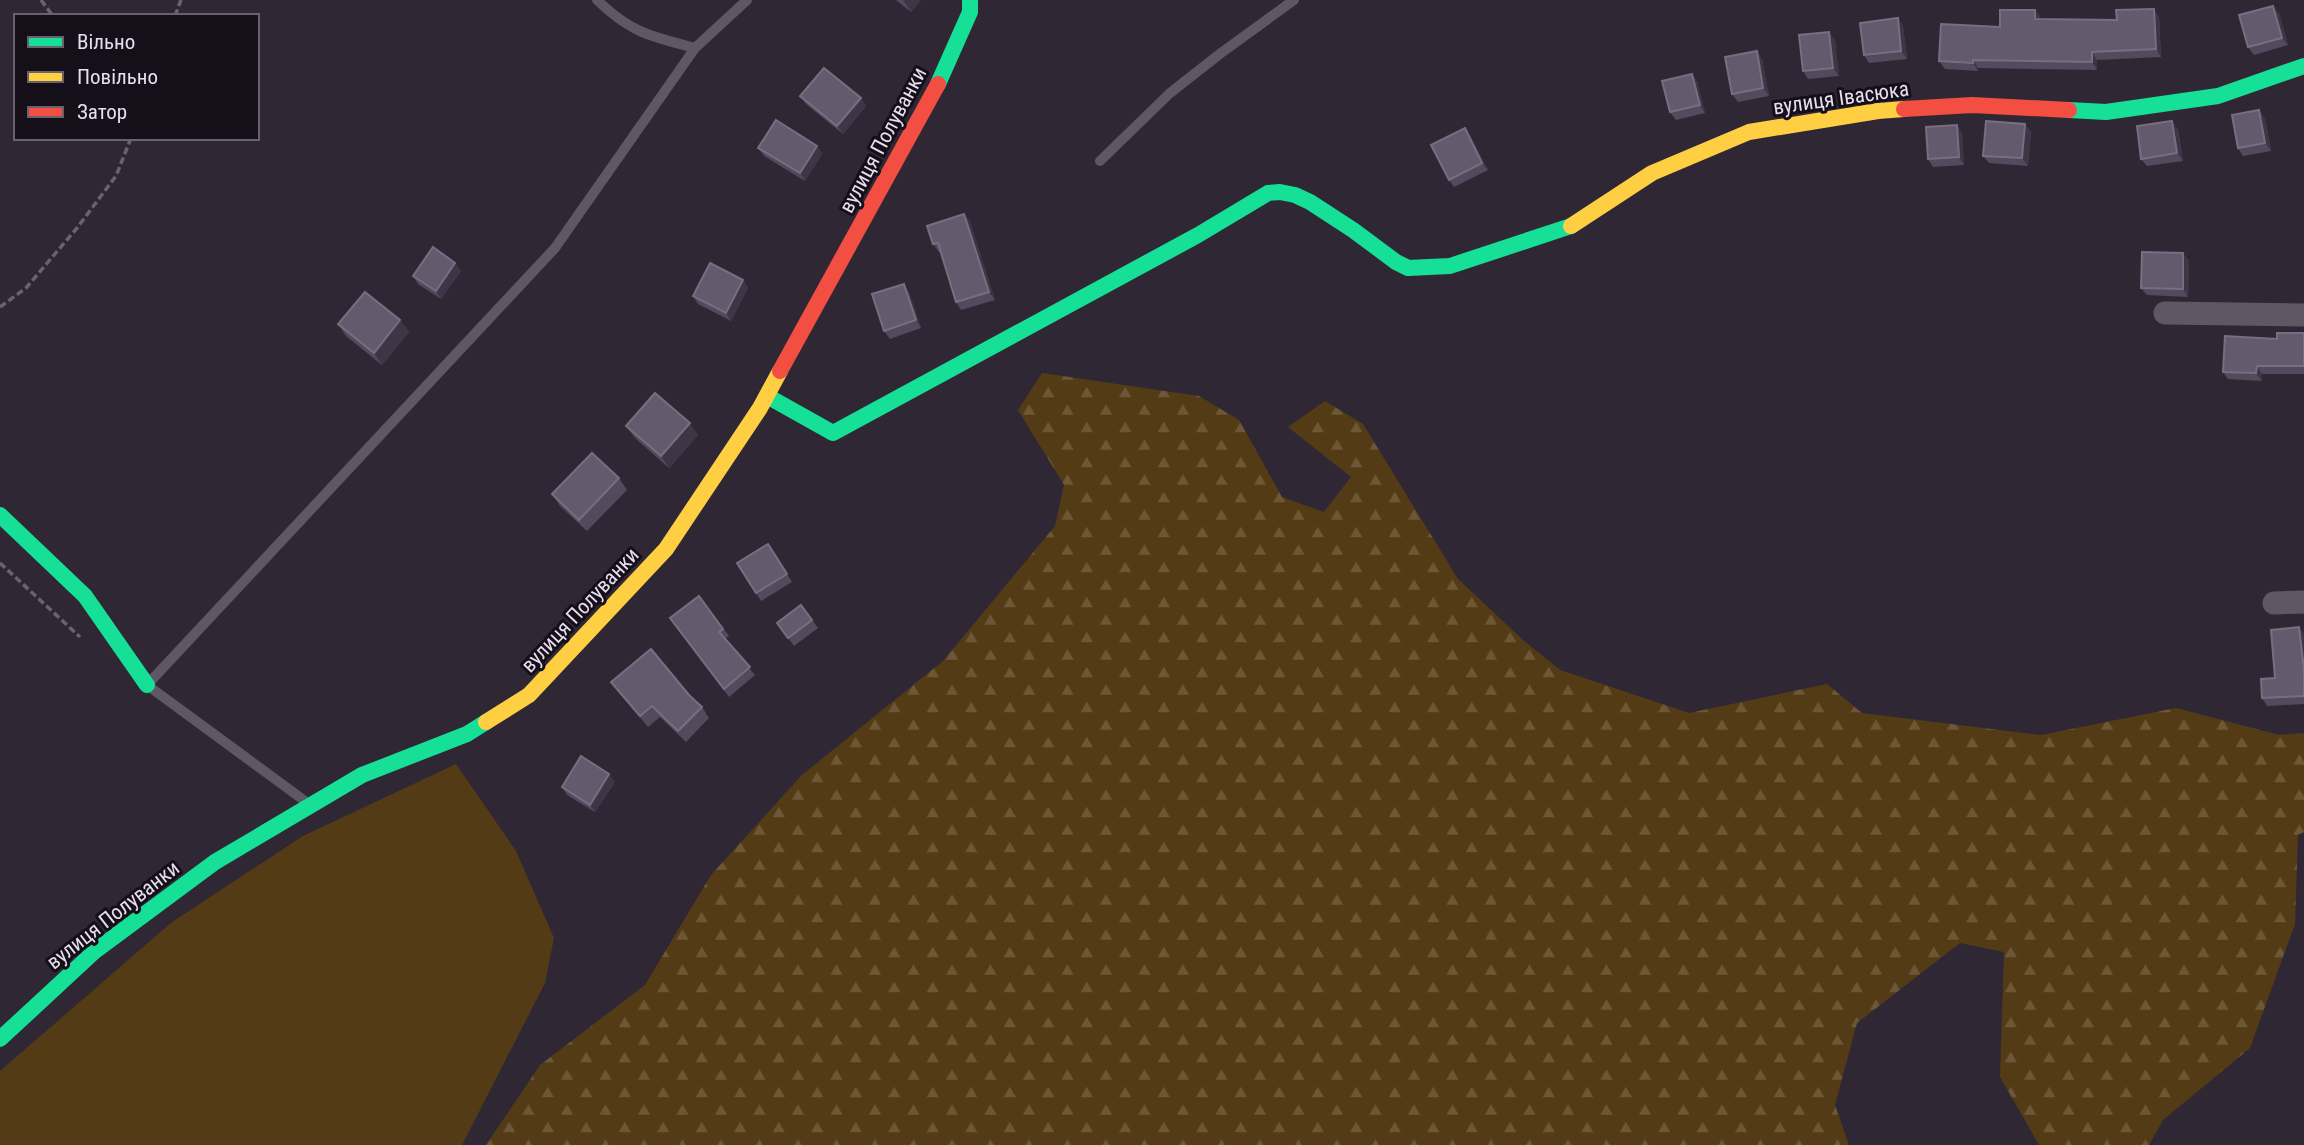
<svg xmlns="http://www.w3.org/2000/svg" width="2304" height="1145" viewBox="0 0 2304 1145" font-family="'Roboto Condensed',sans-serif">
<style>
.forest{fill:url(#forest-firs)}
.garden{fill:#533b15}
.lines{fill:none;stroke-linecap:round;stroke-linejoin:round}
.path{stroke:#69636e;stroke-width:3.5;stroke-dasharray:7 3.5;stroke-linecap:butt}
.lane{stroke:#5f5864;stroke-width:10}
.street{stroke:#5f5864;stroke-width:23}
.fast{stroke:#16e098;stroke-width:16}
.slow{stroke:#ffcf43;stroke-width:16}
.jam{stroke:#f24e42;stroke-width:16}
.wall{fill:#55495d}
.shaded-wall{fill:#3f3546}
.building{fill:#65596d;stroke:#796e81;stroke-width:2}
.labels{text-anchor:middle;dominant-baseline:central;stroke-width:6;stroke-linejoin:round;paint-order:stroke}
.street-label{font-size:21px;fill:#e7deee;stroke:#150f19}
</style>
<defs>
<pattern id="forest-firs" width="22" height="20" patternUnits="userSpaceOnUse" patternTransform="scale(1.75)"><rect width="22" height="20" fill="#533b15"/><path d="M5 1l3.5 6h-7zM16 11l3.5 6h-7z" fill="#6c5737"/></pattern>
</defs>
<rect width="100%" height="100%" fill="#2f2834"/>
<path class="forest" d="M1042 373 1199 396 1239 420 1282 497 1324 512 1351 477 1288 427 1325 401 1363 424 1458 579 1523 640 1560 670 1689 713 1827 684 1862 713 2041 735 2176 708 2279 735 2304 733V832L2298 835 2295 924 2250 1048 2163 1120 2149 1145H2039L2000 1077 2004 952 1960 943 1857 1023 1835 1105 1849 1145H486L540 1065 645 985 711 875 802 775 943 661 1055 526 1064 485 1018 410Z"/>
<path class="garden" d="M456 764 516 851 554 938 545 983 462 1145H0V1071L172 922 303 836Z"/>
<g class="lines">
<g class="path">
<path d="M41 0 53 16"/>
<path d="M175 16 181 0"/>
<path d="M0 307 26 288 77 228 116 176 131 138"/>
<path d="M0 563 80 637"/>
</g>
<g class="lane">
<path d="M597 0C631 33 650 36 695 48"/>
<path d="M1100 161 1170 93 1221 53 1294 0"/>
<path d="M309 804 147 685 555 248 695 48 747 0"/>
</g>
<g class="street">
<path d="M2165 313 2304 315"/>
<path d="M2274 603 2304 602"/>
</g>
<g class="fast">
<path d="M938 84 970 12V0"/>
<path d="M2069 110 2106 112 2218 96 2304 66"/>
<path d="M767 396 833 433 1198 235 1268 193 1280 192 1295 195 1310 202 1353 230 1396 262 1408 268 1450 266 1571 226"/>
<path d="M0 515 85 596 147 685"/>
<path d="M0 1039 95 951 215 862 362 775 467 734 486 722"/>
</g>
<g class="slow">
<path d="M1571 226 1652 173 1749 132 1878 111 1904 109"/>
<path d="M486 722 529 695 666 549 760 408 780 371"/>
</g>
<g class="jam">
<path d="M1904 109 1972 105 2069 110"/>
<path d="M780 371 938 84"/>
</g>
</g>
<g class="wall">
<path d="M896 0H921L911 12Z"/>
<path d="M2035 10 2041 19 2117 20 2159 17 2161 57 2097 60V70L1978 68V71L1945 69 1939 61 2000 27Z"/>
<path d="M2279 13 2288 45 2254 55 2248 47Z"/>
<path d="M1898 18 1903 26 1907 59 1869 63 1864 55Z"/>
<path d="M1835 40 1839 76 1808 79 1803 71Z"/>
<path d="M1762 59 1769 96 1738 102 1732 94Z"/>
<path d="M1692 74 1697 82 1705 113 1676 120 1670 112Z"/>
<path d="M800 96 861 98 866 106 843 134 806 104Z"/>
<path d="M2265 118 2271 151 2243 156 2238 148Z"/>
<path d="M2025 124 2031 132 2028 166 1989 163 1983 156Z"/>
<path d="M2178 129 2183 161 2147 166 2141 159Z"/>
<path d="M1962 133 1964 165 1933 167 1928 159Z"/>
<path d="M1470 136 1488 170 1454 187 1449 180Z"/>
<path d="M817 146 822 154 805 181 764 156 758 148Z"/>
<path d="M964 214 970 222 995 300 961 310 956 302 941 252H939L933 244Z"/>
<path d="M2183 253 2189 261 2188 297 2147 295 2141 288Z"/>
<path d="M455 263 461 271 441 299 418 284 413 276Z"/>
<path d="M743 280 748 288 731 321 698 304 693 296Z"/>
<path d="M909 292 921 328 890 339 884 331Z"/>
<path d="M400 320 409 332 382 365 346 336 338 324Z"/>
<path d="M2304 333V374H2262V381L2228 379 2223 372 2277 339Z"/>
<path d="M626 426 698 435 669 468 635 438Z"/>
<path d="M619 478 627 490 587 531 560 506 552 494Z"/>
<path d="M768 544 792 582 761 601 756 593Z"/>
<path d="M699 596 729 636 725 639 755 675 729 697 676 626Z"/>
<path d="M801 605 818 628 794 646 777 623Z"/>
<path d="M2299 627 2304 634V704L2267 706 2262 698 2275 678Z"/>
<path d="M611 682 689 695 702 707 709 718 686 742 660 717 648 727 619 692Z"/>
<path d="M615 782 595 812 567 795 562 787Z"/>
</g>
<g class="shaded-wall">
<path d="M903 0H921L911 12Z"/>
<path d="M2273 6 2279 13 2288 45 2282 38Z"/>
<path d="M2154 9 2159 17 2161 57 2156 49Z"/>
<path d="M2035 10 2041 18V27L2035 19Z"/>
<path d="M1898 18 1903 26 1907 59 1901 51Z"/>
<path d="M1829 32 1835 40 1839 76 1833 68Z"/>
<path d="M1757 51 1762 59 1769 96 1763 88Z"/>
<path d="M2092 52 2097 60V70L2092 62Z"/>
<path d="M1973 60 1978 68V71L1973 63Z"/>
<path d="M1692 74 1697 82 1705 113 1700 105Z"/>
<path d="M861 98 866 106 843 134 837 126Z"/>
<path d="M2259 110 2265 118 2271 151 2265 143Z"/>
<path d="M2172 121 2178 129 2183 161 2177 153Z"/>
<path d="M2025 124 2031 132 2028 166 2022 158Z"/>
<path d="M1957 125 1962 133 1964 165 1959 157Z"/>
<path d="M1465 128 1470 136 1488 170 1482 163Z"/>
<path d="M817 146 822 154 805 181 800 173Z"/>
<path d="M964 214 970 222 995 300 989 292Z"/>
<path d="M2183 253 2189 261 2188 297 2183 289Z"/>
<path d="M455 263 461 271 441 299 436 291Z"/>
<path d="M743 280 748 288 731 321 726 313Z"/>
<path d="M904 284 909 292 921 328 916 320Z"/>
<path d="M400 320 409 332 382 365 374 353Z"/>
<path d="M2257 366 2262 374V381L2256 373Z"/>
<path d="M690 423 698 435 669 468 661 456Z"/>
<path d="M2299 627 2304 634V669Z"/>
<path d="M609 774 615 782 595 812 590 805Z"/>
</g>
<g class="building">
<path d="M2273 6 2282 38 2248 47 2239 15Z"/>
<path d="M2154 9 2156 49 2092 52V62L1973 60V63L1939 61 1941 24 2000 27V10H2035V19L2117 20 2116 10Z"/>
<path d="M1898 18 1901 51 1864 55 1860 23Z"/>
<path d="M1829 32 1833 68 1803 71 1799 35Z"/>
<path d="M1757 51 1763 88 1732 94 1725 57Z"/>
<path d="M824 68 861 98 837 126 800 96Z"/>
<path d="M1692 74 1700 105 1670 112 1662 81Z"/>
<path d="M2259 110 2265 143 2238 148 2232 115Z"/>
<path d="M776 120 817 146 800 173 758 148Z"/>
<path d="M1986 121 2025 124 2022 158 1983 156Z"/>
<path d="M2172 121 2177 153 2141 159 2137 126Z"/>
<path d="M1957 125 1959 157 1928 159 1926 127Z"/>
<path d="M1465 128 1482 163 1449 180 1431 145Z"/>
<path d="M964 214 989 292 956 302 938 243 933 244 927 226Z"/>
<path d="M433 247 455 263 436 291 413 276Z"/>
<path d="M2142 252 2183 253V289L2141 288Z"/>
<path d="M710 263 743 280 726 313 693 296Z"/>
<path d="M904 284 916 320 884 331 872 294Z"/>
<path d="M365 292 400 320 374 353 338 324Z"/>
<path d="M2277 333H2304V366H2257L2256 373 2223 372 2225 336 2277 339Z"/>
<path d="M655 393 690 423 661 456 626 426Z"/>
<path d="M592 453 619 478 579 520 552 494Z"/>
<path d="M768 544 787 574 756 593 737 563Z"/>
<path d="M699 596 723 629 719 632 750 667 724 689 670 618Z"/>
<path d="M801 605 812 620 788 638 777 623Z"/>
<path d="M2299 627 2304 669V696L2262 698 2261 679 2275 678 2271 630Z"/>
<path d="M651 649 689 695 702 707 678 731 652 706 640 716 611 682Z"/>
<path d="M581 756 609 774 590 805 562 787Z"/>
</g>
<g class="labels">
<g class="street-label">
<text transform="translate(1841 98) rotate(-8)">вулиця Івасюка</text>
<text transform="translate(883 140) rotate(-62)">вулиця Полуванки</text>
<text transform="translate(580 610) rotate(-47)">вулиця Полуванки</text>
<text transform="translate(113 915) rotate(-38)">вулиця Полуванки</text>
</g>
</g>
<rect x="14" y="14" width="245" height="126" fill="#150f19" stroke="#69626e" stroke-width="2"/>
<rect x="28" y="37" width="35" height="10" fill="#16e098" stroke="#69626e" stroke-width="2"/>
<text x="77" y="49" font-size="21" fill="#e7deee">Вільно</text>
<rect x="28" y="72" width="35" height="10" fill="#ffcf43" stroke="#69626e" stroke-width="2"/>
<text x="77" y="84" font-size="21" fill="#e7deee">Повільно</text>
<rect x="28" y="107" width="35" height="10" fill="#f24e42" stroke="#69626e" stroke-width="2"/>
<text x="77" y="119" font-size="21" fill="#e7deee">Затор</text>
</svg>
